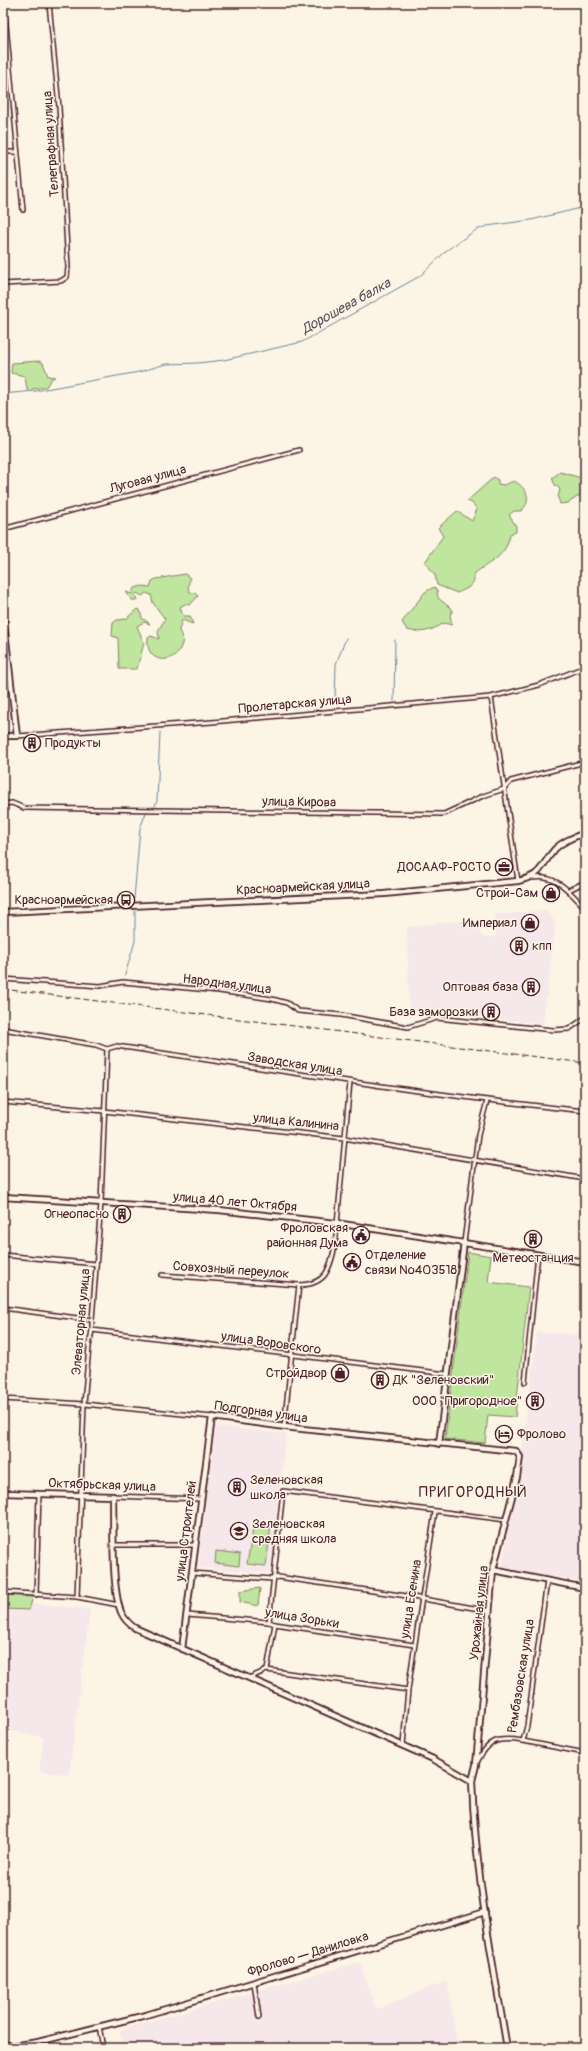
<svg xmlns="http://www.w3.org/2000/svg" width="588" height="2051" viewBox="0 0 588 2051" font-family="Pangolin,sans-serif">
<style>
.built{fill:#f6e7ea}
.green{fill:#bfe59f;stroke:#848265}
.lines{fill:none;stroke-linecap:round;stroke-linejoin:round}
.stream{stroke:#6a8498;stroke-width:1}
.street-casing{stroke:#4a1f2b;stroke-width:6}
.secondary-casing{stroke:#4a1f2b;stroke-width:8}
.street{stroke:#fcf5e5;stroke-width:3}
.secondary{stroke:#fcf5e5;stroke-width:4.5}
.rail{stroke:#4a1f2b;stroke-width:1;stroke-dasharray:6 3;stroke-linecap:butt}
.labels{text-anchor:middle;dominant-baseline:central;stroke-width:3;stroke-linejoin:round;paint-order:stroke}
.street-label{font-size:13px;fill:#4a1f2b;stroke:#fcf5e5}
.poi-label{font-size:13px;fill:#4a1f2b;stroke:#fcf5e5;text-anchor:end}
.water-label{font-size:14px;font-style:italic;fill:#5a5261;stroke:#fcf5e5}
.quarter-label{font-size:15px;letter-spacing:1px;fill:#4a1f2b;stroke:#fcf5e5}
</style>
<rect width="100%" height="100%" fill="#fcf5e5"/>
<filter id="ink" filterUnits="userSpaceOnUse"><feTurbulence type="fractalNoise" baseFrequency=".025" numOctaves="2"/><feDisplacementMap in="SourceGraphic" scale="8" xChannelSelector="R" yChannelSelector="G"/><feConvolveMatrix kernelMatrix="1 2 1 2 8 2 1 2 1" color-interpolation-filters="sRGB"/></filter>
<g filter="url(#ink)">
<g class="built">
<path d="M545 910 553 919 555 926 543 1024 409 1009 407 927 473 919 482 937H496L495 915Z"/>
<path d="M537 1332 585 1335V1582L502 1569 523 1442Z"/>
<path d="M215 1426 286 1434 270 1573 198 1568Z"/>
<path d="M3 1601 90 1609 69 1775 39 1771 44 1737 3 1730Z"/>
<path d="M360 1962 376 2009 447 1981 458 2048H125L119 2030Z"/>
</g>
<g class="green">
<path d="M39 361 43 363 48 376 55 377 51 379 46 387 27 390 25 376 11 373 12 363Z"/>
<path d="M560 472 585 479V492L568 503 560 504 558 497 560 489 555 485 552 478Z"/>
<path d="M494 477 498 480V484L504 485 514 481C527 488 533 500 521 511H514L509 515 516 526V532L510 534C506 558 491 560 474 574V581L468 588 457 593 437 585 435 575 425 562 443 536 438 528 457 511 472 521 477 509 472 503 467 501Z"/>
<path d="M185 574 190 578 188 587 190 592 195 593 198 596 190 605 185 604 180 607 183 616H190L193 624 182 620 179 630 183 640C182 644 181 648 178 652 168 665 145 661 148 638L151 636 159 639 158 631 165 619 153 603 151 595 146 593 142 596 137 593 135 595 137 600H132L126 592 132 594 134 588 142 586 150 587 152 581 156 579Z"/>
<path d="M434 587 437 590 438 598 453 610 450 615 452 625 444 623C431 631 422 634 407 630L402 622 425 592Z"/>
<path d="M137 609 140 610 142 618 150 624 144 622 137 626 144 643 137 669H119L118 638 112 636 113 623 117 620 126 619Z"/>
<path d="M468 1252 491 1256 488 1282 529 1287 515 1417 488 1415 485 1443 445 1439Z"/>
<path d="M254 1523 271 1525 266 1566 247 1564Z"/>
<path d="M216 1551 240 1554 239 1566 215 1563Z"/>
<path d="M260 1588 258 1606 240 1602V1591Z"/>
<path d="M3 1595 33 1597 29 1610 3 1609Z"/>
</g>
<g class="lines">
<g class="stream">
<path d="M3 394 35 391 139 372 166 364 198 363 224 360 302 342 420 276 447 250 476 230 487 226 531 220 585 207"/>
<path d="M335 700 336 664 346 638"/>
<path d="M394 701 395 640"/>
<path d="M155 806 157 801 160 732"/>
<path d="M134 899 140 828 146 813"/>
<path d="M125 975 135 941V911"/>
</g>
<defs>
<g id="street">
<path d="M4 3 23 210"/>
<path d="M3 152H17"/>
<path d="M3 284 61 281 67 277 68 267 59 107 49 3"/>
<path d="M3 529 299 450"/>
<path d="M491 697 518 881"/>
<path d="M17 736 212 722 491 697 539 685 585 667"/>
<path d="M3 804 12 803 24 808 444 814 483 796 504 789 511 781 585 762"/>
<path d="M532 878C557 874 570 892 585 908"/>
<path d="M569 890 585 882"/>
<path d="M3 979 100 986 123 982 219 991 272 999 287 1003 298 1011 341 1015 408 1027 437 1018 553 1030 569 1029 585 1018"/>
<path d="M3 1029 96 1045 107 1049 117 1046C273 1070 428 1095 585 1111"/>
<path d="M3 1102 104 1111 344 1138 585 1179"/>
<path d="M464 1242 478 1135 487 1101"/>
<path d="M3 1255 96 1264"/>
<path d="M162 1275 299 1285C326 1285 330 1269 335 1246L350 1082"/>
<path d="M3 1308 92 1320"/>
<path d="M92 1330 447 1374"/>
<path d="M525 1382 538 1254"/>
<path d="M3 1399 84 1404 212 1417"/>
<path d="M284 1427 299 1285"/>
<path d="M113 1496 201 1499"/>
<path d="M115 1545H195"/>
<path d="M192 1573 272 1579 278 1577 407 1596 490 1611"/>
<path d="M3 1592 77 1597 119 1605"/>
<path d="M36 1595 39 1494"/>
<path d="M77 1597 84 1404 89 1347 92 1330V1320L101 1203 107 1049"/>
<path d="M187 1615 269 1622 275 1624 414 1645"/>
<path d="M269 1622 283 1491 506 1520"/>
<path d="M267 1670 275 1624"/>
<path d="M249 1678 267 1670 408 1690"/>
<path d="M523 1741 585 1753"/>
<path d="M403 1745 408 1690 435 1512"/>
<path d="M477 1762C489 1739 498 1737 523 1741L527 1726 547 1581"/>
<path d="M254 1983 259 2017"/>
<path d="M99 2026 103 2048"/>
</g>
<g id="secondary">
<path d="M3 614 17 736H3"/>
<path d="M3 912 384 894 518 881C544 875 539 867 555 849 563 841 574 837 585 833"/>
<path d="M3 1197 219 1210 336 1223 585 1262"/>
<path d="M439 1444 464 1242"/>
<path d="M3 1493 113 1496C114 1525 111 1587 121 1612 124 1619 129 1624 135 1628L433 1759 472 1781C475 1871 492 1959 507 2048"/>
<path d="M493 1570 585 1588"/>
<path d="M182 1649 212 1417 293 1428 516 1451 520 1457 517 1477 493 1570 476 1765 472 1781"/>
<path d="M3 2044 12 2046 38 2042 146 2015 485 1912"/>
</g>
</defs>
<use href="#street" class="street-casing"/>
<use href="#secondary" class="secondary-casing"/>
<use href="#street" class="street"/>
<use href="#secondary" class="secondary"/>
<path class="rail" d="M3 989 585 1063"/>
</g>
</g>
<defs>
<symbol id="building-ring" viewBox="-11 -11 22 22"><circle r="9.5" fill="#fcf5e5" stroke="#4a1f2b" stroke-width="1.5"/><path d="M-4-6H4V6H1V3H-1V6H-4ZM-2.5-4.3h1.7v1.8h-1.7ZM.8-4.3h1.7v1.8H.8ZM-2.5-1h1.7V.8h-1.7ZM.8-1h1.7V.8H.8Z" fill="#4a1f2b"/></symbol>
<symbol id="office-ring" viewBox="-11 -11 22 22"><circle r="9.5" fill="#fcf5e5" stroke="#4a1f2b" stroke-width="1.5"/><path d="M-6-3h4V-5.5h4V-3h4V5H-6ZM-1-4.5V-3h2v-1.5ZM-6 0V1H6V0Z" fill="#4a1f2b"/></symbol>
<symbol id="shop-ring" viewBox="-11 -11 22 22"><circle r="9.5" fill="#fcf5e5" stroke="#4a1f2b" stroke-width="1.5"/><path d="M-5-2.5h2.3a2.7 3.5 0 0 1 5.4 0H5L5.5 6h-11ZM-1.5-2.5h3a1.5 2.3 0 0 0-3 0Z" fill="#4a1f2b"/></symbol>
<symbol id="bus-ring" viewBox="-11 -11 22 22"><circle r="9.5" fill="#fcf5e5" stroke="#4a1f2b" stroke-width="1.5"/><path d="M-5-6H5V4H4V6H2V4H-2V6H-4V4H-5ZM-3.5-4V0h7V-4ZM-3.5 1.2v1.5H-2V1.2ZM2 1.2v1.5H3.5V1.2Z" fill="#4a1f2b"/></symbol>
<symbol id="civic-ring" viewBox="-11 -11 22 22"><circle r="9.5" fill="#fcf5e5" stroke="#4a1f2b" stroke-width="1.5"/><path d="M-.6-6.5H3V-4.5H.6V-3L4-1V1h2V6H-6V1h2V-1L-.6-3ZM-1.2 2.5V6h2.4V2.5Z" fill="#4a1f2b"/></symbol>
<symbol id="hotel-ring" viewBox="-11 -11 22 22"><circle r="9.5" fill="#fcf5e5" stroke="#4a1f2b" stroke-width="1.5"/><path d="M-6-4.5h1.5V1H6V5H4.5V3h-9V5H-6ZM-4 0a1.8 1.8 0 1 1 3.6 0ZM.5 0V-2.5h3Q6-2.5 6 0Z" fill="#4a1f2b"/></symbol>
<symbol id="school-ring" viewBox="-11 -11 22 22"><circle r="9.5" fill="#fcf5e5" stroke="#4a1f2b" stroke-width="1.5"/><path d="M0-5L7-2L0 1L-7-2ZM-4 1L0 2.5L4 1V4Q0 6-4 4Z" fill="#4a1f2b"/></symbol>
</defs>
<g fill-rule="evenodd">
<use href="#building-ring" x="22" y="733" width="20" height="20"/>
<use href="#office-ring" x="494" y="857" width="20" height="20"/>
<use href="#shop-ring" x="541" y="883" width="20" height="20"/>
<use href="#bus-ring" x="116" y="890" width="20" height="20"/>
<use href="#shop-ring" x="520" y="913" width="20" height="20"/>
<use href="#building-ring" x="509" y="936" width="20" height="20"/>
<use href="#building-ring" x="521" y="977" width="20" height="20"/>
<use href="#building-ring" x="481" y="1002" width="20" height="20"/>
<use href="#building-ring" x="112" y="1204" width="20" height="20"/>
<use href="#civic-ring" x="351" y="1225" width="20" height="20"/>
<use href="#building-ring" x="523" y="1229" width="20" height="20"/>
<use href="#civic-ring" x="342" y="1252" width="20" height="20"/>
<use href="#shop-ring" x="330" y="1363" width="20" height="20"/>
<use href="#building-ring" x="370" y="1370" width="20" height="20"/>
<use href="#building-ring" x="525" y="1391" width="20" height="20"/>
<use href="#hotel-ring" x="494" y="1424" width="20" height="20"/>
<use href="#building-ring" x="227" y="1477" width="20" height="20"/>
<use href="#school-ring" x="229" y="1521" width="20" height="20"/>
</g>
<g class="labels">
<g class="street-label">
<text transform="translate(51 144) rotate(-94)">Телеграфная улица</text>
<text transform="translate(148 479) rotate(-15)">Луговая улица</text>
<text transform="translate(295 704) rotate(-5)">Пролетарская улица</text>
<text transform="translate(299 802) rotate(1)">улица Кирова</text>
<text transform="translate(303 887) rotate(-3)">Красноармейская улица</text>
<text transform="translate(227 984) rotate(7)">Народная улица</text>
<text transform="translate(295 1064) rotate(9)">Заводская улица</text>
<text transform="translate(296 1122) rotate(6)">улица Калинина</text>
<text transform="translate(235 1202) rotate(5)">улица 40 лет Октября</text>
<text transform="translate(231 1270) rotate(4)">Совхозный переулок</text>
<text transform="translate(81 1322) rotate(-85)">Элеваторная улица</text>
<text transform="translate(271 1343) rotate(8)">улица Воровского</text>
<text transform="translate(261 1412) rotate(8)">Подгорная улица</text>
<text transform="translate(102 1485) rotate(2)">Октябрьская улица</text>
<text transform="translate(186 1531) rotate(-83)">улица Строителей</text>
<text transform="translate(411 1599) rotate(-81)">улица Есенина</text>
<text transform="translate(479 1613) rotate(-84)">Урожайная улица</text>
<text transform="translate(302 1618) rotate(9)">улица Зорьки</text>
<text transform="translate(521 1676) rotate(-81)">Рембазовская улица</text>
<text transform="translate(308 1954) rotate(-17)">Фролово — Даниловка</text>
</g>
<g class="poi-label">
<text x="45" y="743" text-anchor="start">Продукты</text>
<text x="491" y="867">ДОСААФ-РОСТО</text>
<text x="538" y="893">Строй-Сам</text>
<text x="113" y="900">Красноармейская</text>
<text x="517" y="923">Империал</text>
<text x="532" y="946" text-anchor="start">кпп</text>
<text x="518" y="987">Оптовая база</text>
<text x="478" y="1012">База заморозки</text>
<text x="109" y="1214">Огнеопасно</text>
<text x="348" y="1228">Фроловская<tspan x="348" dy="15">районная Дума</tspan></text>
<text x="365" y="1255" text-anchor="start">Отделение<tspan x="365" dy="15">связи №403518</tspan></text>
<text x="533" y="1258" text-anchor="middle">Метеостанция</text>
<text x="327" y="1373">Стройдвор</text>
<text x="393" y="1380" text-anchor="start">ДК "Зеленовский"</text>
<text x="522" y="1401">ООО "Пригородное"</text>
<text x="517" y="1434" text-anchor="start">Фролово</text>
<text x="250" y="1480" text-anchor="start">Зеленовская<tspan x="250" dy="15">школа</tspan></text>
<text x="252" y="1524" text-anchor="start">Зеленовская<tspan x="252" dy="15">средняя школа</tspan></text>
</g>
<g class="water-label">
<text transform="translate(346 306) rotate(-29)">Дорошева балка</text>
</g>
<g class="quarter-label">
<text x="473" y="1492">ПРИГОРОДНЫЙ</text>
</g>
</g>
<rect width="588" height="2051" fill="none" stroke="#fcf5e5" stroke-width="16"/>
<rect x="8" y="8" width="572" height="2035" fill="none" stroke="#4a1f2b" stroke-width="1.5" filter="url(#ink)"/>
</svg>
